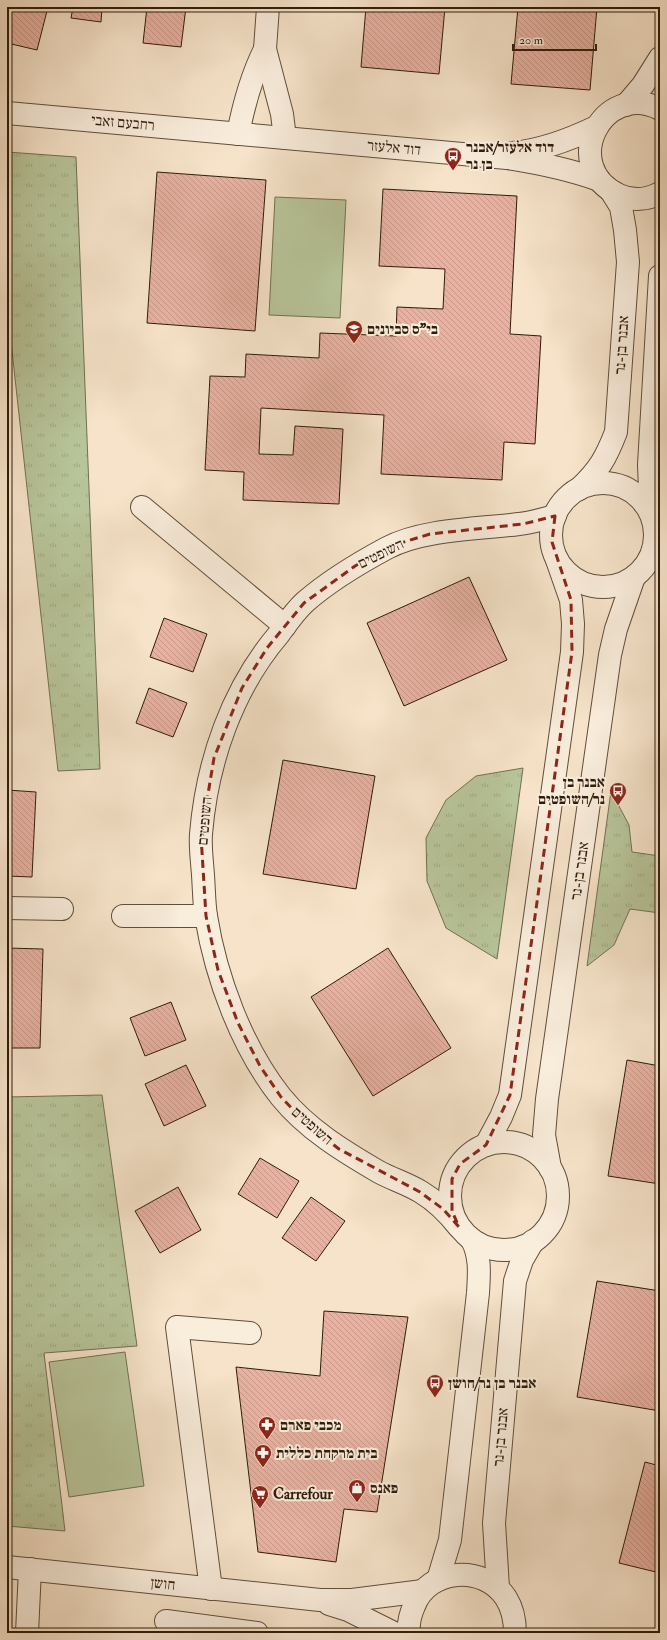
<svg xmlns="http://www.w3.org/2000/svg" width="667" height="1640" viewBox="0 0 667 1640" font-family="'IM FELL Double Pica','Frank Ruhl Libre',serif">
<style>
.grass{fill:#b8c59a;stroke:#737052}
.park{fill:url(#park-tufts);stroke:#737052}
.building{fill:url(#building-back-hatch);stroke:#2e1c0b}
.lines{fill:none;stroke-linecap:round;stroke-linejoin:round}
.minor-casing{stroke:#604e3a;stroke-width:24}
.minor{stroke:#f9eddc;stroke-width:22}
.marked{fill:none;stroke:#8f2418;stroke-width:3;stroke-dasharray:8 5;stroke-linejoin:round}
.labels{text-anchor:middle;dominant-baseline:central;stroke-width:4;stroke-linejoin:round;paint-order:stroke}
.street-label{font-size:15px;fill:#2e1c0b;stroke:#f9eddc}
.poi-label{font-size:15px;font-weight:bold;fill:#2e1c0b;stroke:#f9eddc;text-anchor:start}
</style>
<defs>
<pattern id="park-tufts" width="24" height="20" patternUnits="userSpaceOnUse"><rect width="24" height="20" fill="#b8c59a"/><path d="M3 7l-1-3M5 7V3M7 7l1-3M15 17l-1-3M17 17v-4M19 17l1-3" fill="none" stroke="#9ea983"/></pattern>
<pattern id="building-back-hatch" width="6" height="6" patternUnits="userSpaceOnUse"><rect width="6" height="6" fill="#e8b1a1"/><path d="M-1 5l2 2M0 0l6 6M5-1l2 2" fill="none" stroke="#c79889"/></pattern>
</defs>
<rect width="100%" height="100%" fill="#f6e3c9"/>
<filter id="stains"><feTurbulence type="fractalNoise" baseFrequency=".005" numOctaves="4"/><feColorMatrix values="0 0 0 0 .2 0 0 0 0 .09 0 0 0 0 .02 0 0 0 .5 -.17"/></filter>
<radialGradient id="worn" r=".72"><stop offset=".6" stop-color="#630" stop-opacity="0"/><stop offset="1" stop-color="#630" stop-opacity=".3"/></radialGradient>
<g class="grass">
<path d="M275 197 346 200 340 318 269 315Z"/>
<path d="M125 1352 144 1486 69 1497 49 1362Z"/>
</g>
<g class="park">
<path d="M7 152 76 157 100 769 58 771 7 305Z"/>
<path d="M523 768 497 959 446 928 427 881 426 838 446 800 476 776Z"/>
<path d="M611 791 629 825 632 852 660 856V913L630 909 614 945 587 966Z"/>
<path d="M102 1095 137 1346 44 1353 65 1531 7 1526V1097Z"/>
</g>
<g class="building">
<path d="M7 7H48L37 50 7 43Z"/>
<path d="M73 7H102L101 22 71 18Z"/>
<path d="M147 7H186L181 47 143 43Z"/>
<path d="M366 7H445L439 74 361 67Z"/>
<path d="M518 7H597L590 90 511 84Z"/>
<path d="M157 172 266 180 255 331 147 323Z"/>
<path d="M383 189 517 196 510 334 541 336 535 444 504 442 502 480 381 474 384 415 261 408 259 454 293 455 295 426 343 429 339 504 243 500 244 472 205 470 210 376 245 377 246 354 319 358 320 333 396 336 397 307 443 309 445 269 379 266Z"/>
<path d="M7 489H9L7 553Z"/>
<path d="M469 577 507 660 404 706 367 623Z"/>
<path d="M164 618 207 634 193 672 150 657Z"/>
<path d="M149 688 187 703 173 737 136 723Z"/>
<path d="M283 760 375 776 356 889 263 874Z"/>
<path d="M7 790 36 792 32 877 7 876Z"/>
<path d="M7 948 43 949 40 1048H7Z"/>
<path d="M388 948 451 1048 373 1096 311 997Z"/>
<path d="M171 1002 186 1040 145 1056 130 1018Z"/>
<path d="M627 1060 660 1066V1184L608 1176Z"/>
<path d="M186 1065 206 1106 164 1126 145 1084Z"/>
<path d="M260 1158 299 1181 277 1218 238 1194Z"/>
<path d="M178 1187 201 1230 160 1253 135 1211Z"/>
<path d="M311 1197 345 1221 316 1261 282 1238Z"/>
<path d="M597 1281 660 1291V1411L577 1397Z"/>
<path d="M324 1311 408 1317 377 1512 344 1509 336 1562 258 1552 236 1367 320 1376Z"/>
<path d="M645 1462 660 1466V1573L619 1563Z"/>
</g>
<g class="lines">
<defs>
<g id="minor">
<path d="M268 7 265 49 282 114 285 138"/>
<path d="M626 105 643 85 660 58"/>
<path d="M660 109C602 80 559 167 619 195 632 201 647 200 660 193"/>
<path d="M7 113 507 158C539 163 569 169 599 180"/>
<path d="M238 134C244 103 251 77 265 49"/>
<path d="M513 153C543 150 569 140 596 127"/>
<circle cx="603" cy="535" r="52"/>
<path d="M579 489C599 470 606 458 616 432L628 262 625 230 621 207 611 191"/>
<path d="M142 507 285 626"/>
<path d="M651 513 649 465 660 276"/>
<path d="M7 908 62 909"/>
<path d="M123 916H206"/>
<circle cx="504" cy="1196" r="54"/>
<path d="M486 1145 501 1117 510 1095 572 652 573 624 571 600 557 560"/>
<path d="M550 1168 544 1135 547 1099 610 655 616 629 634 577"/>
<path d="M459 1227C448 1213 436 1201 421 1192 408 1184 392 1179 379 1172 343 1151 307 1129 281 1097 242 1048 216 978 206 916 204 903 204 889 203 875 202 861 200 847 201 834 207 762 232 689 279 634 287 623 295 611 305 602 329 581 359 563 387 548 423 529 479 529 519 524 531 523 543 519 555 516"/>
<path d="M7 1567 320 1600H352L423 1591"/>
<path d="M438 1580 450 1540 478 1293C479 1275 481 1257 472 1240"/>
<path d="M498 1588 494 1523 515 1281 522 1260 533 1241"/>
<path d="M211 1589 177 1327 250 1333"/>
<path d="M329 1604 348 1610 394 1633"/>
<path d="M166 1621 257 1633"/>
<path d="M27 1633 30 1569"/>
<path d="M409 1633C408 1624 410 1615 414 1606 428 1568 484 1564 506 1598 513 1609 515 1621 515 1633"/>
</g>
</defs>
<use href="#minor" class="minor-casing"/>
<use href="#minor" class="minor"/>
</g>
<path class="marked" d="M555 516 552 542 571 600 572 652 510 1095 486 1145 460 1164 452 1179V1211L459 1227 443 1209 420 1192 339 1149 307 1124 281 1097 260 1066 238 1023 218 970 206 916 201 836 214 758 242 688 267 648 304 603 355 566 391 546 430 534 523 524Z"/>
<defs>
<symbol id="bus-pin" viewBox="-11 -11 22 30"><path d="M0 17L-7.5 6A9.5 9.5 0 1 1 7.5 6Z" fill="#8f2418" stroke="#f9eddc"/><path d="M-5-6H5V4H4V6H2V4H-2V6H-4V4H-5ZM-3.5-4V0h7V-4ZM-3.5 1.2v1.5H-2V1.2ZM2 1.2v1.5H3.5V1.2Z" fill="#fff"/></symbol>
<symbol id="school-pin" viewBox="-11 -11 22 30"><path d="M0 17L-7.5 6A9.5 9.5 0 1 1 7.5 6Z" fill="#8f2418" stroke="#f9eddc"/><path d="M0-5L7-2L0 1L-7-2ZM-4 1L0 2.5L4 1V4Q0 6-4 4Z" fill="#fff"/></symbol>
<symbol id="pharmacy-pin" viewBox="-11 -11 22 30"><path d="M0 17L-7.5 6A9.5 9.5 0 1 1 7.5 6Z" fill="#8f2418" stroke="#f9eddc"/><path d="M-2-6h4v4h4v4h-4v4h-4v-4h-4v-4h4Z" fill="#fff"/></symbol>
<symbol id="shop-pin" viewBox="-11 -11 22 30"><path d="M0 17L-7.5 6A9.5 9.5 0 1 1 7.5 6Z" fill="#8f2418" stroke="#f9eddc"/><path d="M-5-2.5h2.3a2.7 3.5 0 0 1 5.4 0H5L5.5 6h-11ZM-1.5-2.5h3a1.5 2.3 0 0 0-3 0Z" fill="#fff"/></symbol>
<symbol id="supermarket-pin" viewBox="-11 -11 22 30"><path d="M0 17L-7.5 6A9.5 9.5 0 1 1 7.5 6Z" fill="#8f2418" stroke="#f9eddc"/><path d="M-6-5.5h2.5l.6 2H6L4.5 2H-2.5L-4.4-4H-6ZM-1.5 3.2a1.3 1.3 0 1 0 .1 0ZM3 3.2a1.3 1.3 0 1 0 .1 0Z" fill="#fff"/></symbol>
</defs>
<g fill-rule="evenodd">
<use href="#bus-pin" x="443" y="146" width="20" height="27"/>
<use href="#school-pin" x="344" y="319" width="20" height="27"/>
<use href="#bus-pin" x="608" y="781" width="20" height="27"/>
<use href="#bus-pin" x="425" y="1373" width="20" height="27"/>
<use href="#pharmacy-pin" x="257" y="1415" width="20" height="27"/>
<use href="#pharmacy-pin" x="253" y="1443" width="20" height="27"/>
<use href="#shop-pin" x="347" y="1478" width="20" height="27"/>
<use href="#supermarket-pin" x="250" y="1484" width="20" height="27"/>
</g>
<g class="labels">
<g class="street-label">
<text transform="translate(123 123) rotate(5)">רחבעם זאבי</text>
<text transform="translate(394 148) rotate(5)">דוד אלעזר</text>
<text transform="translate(622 345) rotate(-86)">אבנר בן-נר</text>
<text transform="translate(381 554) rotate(-26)">השופטים</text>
<text transform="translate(205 821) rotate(-85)">השופטים</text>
<text transform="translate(580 871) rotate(-82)">אבנר בן-נר</text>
<text transform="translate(312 1126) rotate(41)">השופטים</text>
<text transform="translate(501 1437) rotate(-85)">אבנר בן-נר</text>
<text transform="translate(163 1584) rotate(6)">חושן</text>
</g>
<g class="poi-label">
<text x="466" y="147">דוד אלעזר/אבנר<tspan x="466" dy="17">בן נר</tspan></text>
<text x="367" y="329">בי"ס סביונים</text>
<text x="605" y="782" text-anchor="end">אבנר בן<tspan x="605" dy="17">נר/השופטים</tspan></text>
<text x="448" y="1383">אבנר בן נר/חושן</text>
<text x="280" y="1425">מכבי פארם</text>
<text x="276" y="1453">בית מרקחת כללית</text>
<text x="370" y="1488">פאנס</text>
<text x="273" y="1494">Carrefour</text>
</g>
</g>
<rect width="667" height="1640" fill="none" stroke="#f6e3c9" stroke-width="24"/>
<rect x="8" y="8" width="651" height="1624" fill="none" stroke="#2e1c0b" stroke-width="2"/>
<rect x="12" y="12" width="643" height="1616" fill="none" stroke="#2e1c0b"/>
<path d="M513 44v6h83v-6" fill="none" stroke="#2e1c0b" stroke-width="2"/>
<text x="519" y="44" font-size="12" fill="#2e1c0b" stroke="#f9eddc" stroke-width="3" paint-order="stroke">20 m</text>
<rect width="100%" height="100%" filter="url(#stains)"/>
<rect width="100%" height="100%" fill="url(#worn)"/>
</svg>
